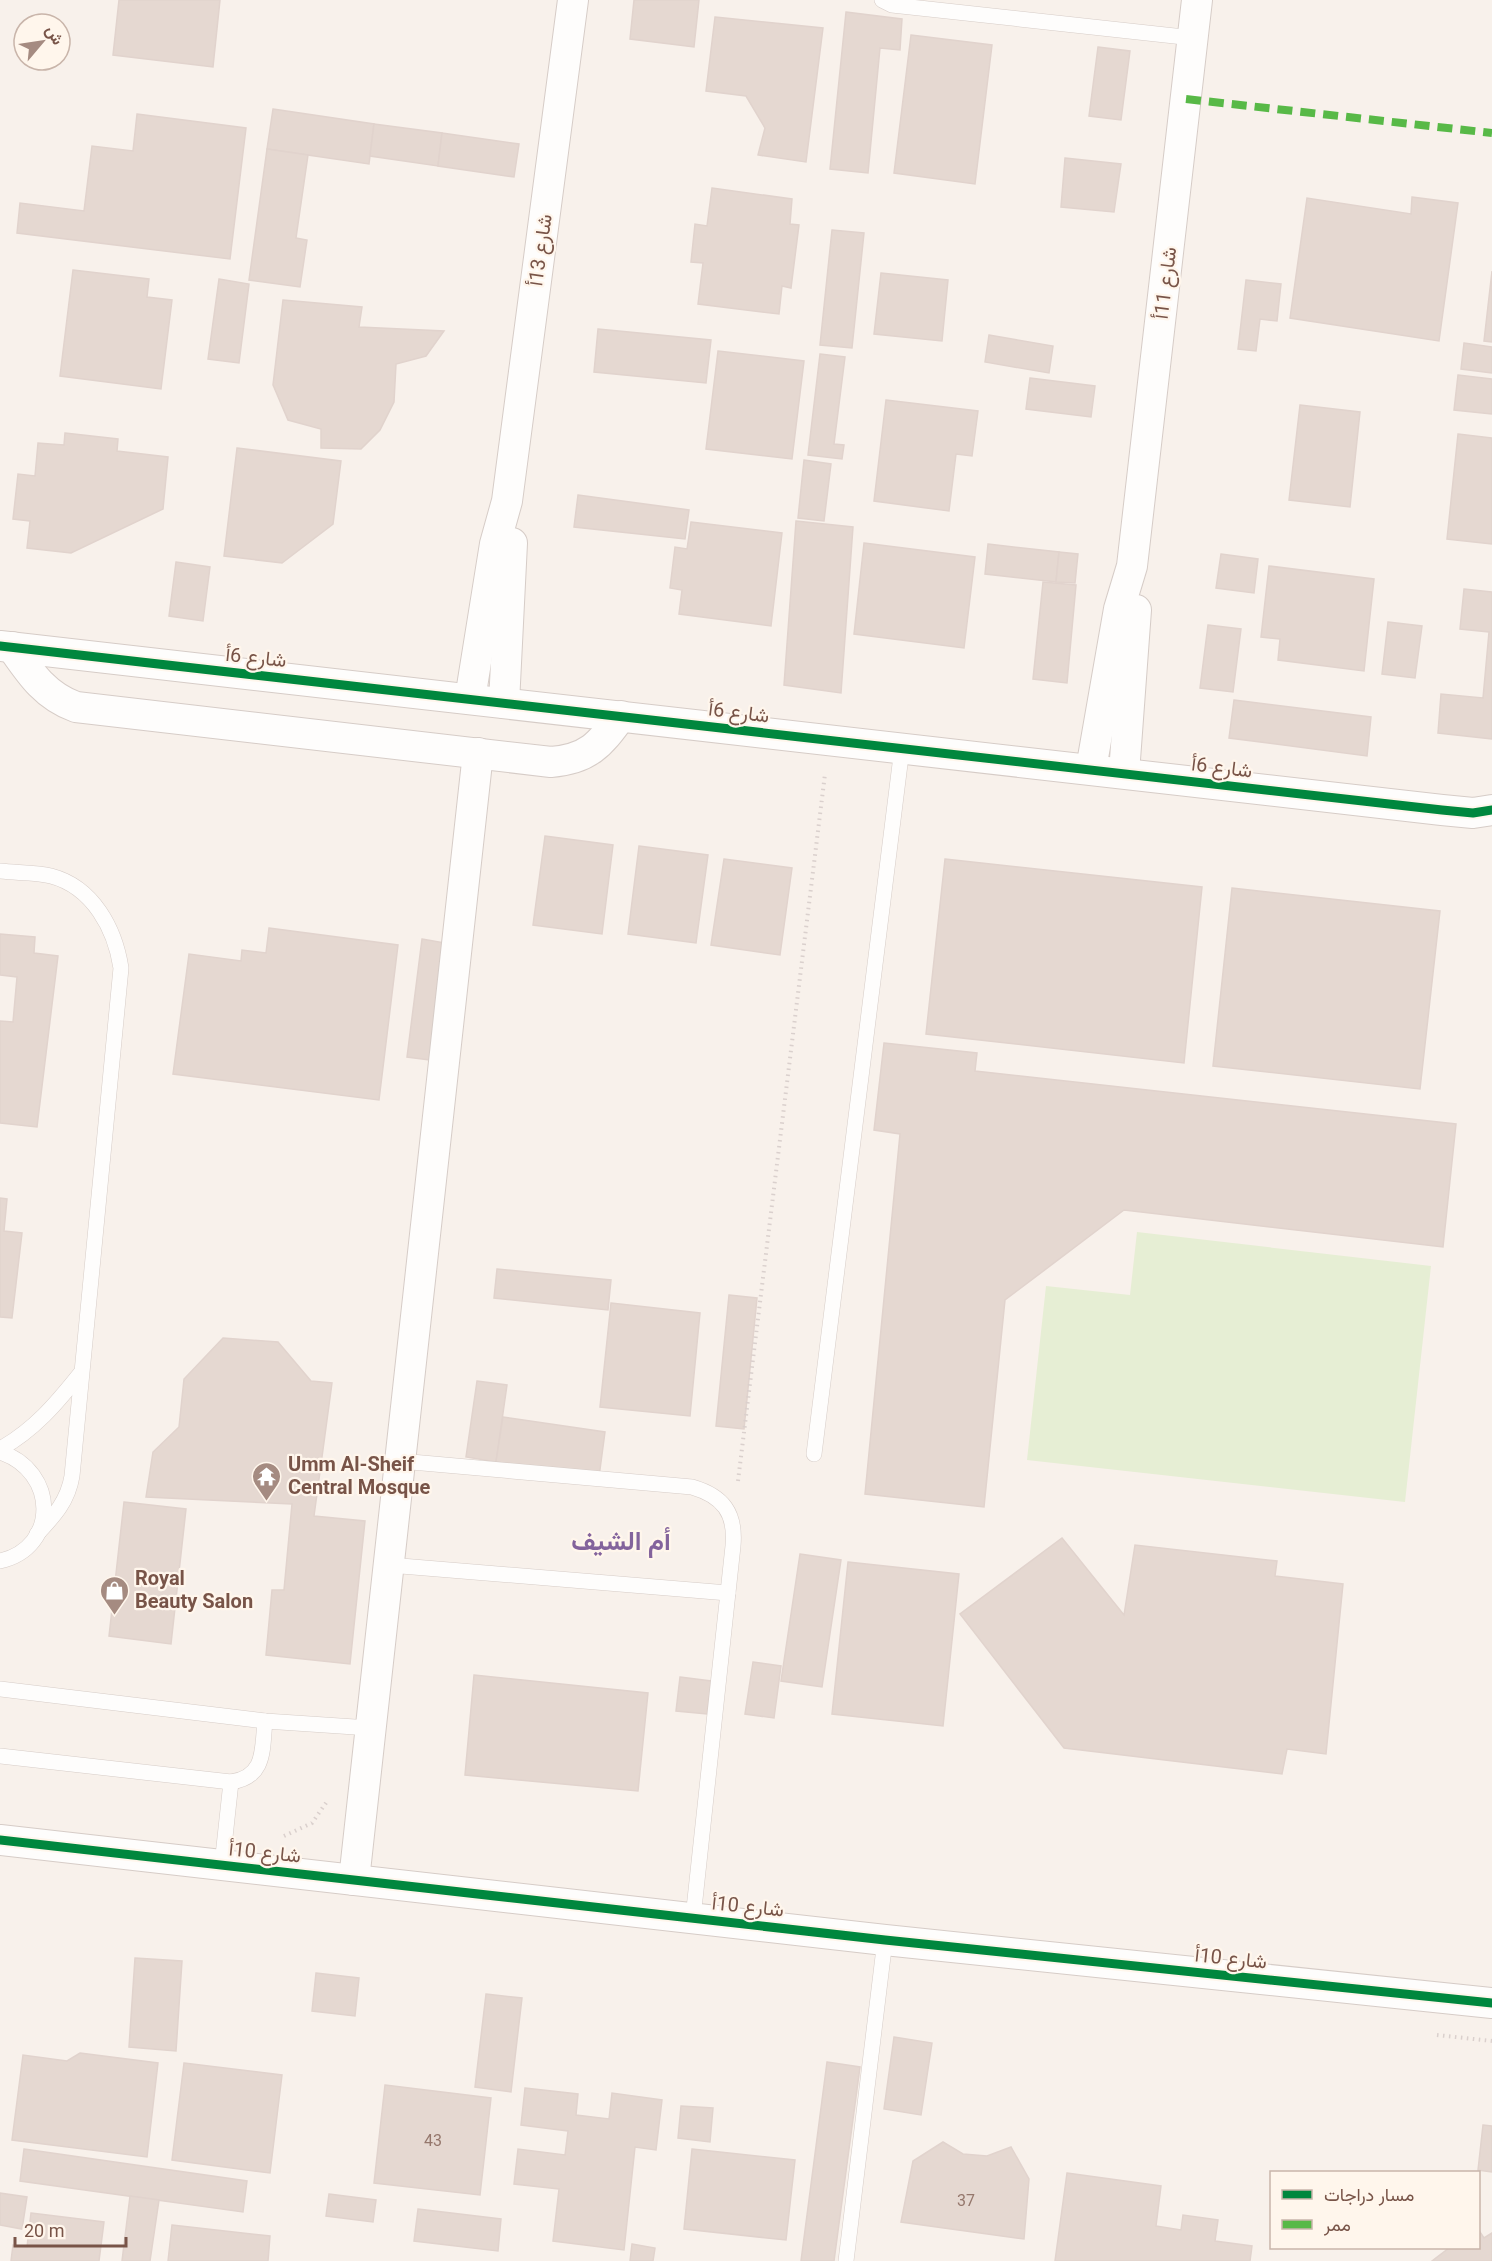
<svg xmlns="http://www.w3.org/2000/svg" width="1492" height="2261" viewBox="0 0 1492 2261" font-family="Roboto,Vazirmatn,sans-serif">
<style>
.green{fill:#e6eed4}
.building{fill:#e5d8d1;stroke:#e1d3cd;stroke-width:1.5}
.lines{fill:none;stroke-linecap:round;stroke-linejoin:round}
.lane-casing{stroke:#d6ccc7;stroke-width:16}
.street-casing{stroke:#d6ccc7;stroke-width:32}
.path{stroke:#dad0cd;stroke-width:4;stroke-dasharray:1.5 4.5;stroke-linecap:butt}
.lane{stroke:#fefdfc;stroke-width:15}
.street{stroke:#fefdfc;stroke-width:30}
.quiet{stroke:#58b947;stroke-width:8;stroke-dasharray:15 8;stroke-linecap:butt}
.cycleway-casing{stroke:#fff6ec;stroke-width:13}
.cycleway{stroke:#00873e;stroke-width:9}
.labels{text-anchor:middle;dominant-baseline:central;stroke-width:4.5;stroke-linejoin:round;paint-order:stroke}
.number-label{font-size:16px;fill:#95776c}
.street-label{font-size:20px;fill:#785448;stroke:#fff6ec}
.poi-label{font-size:20px;font-weight:bold;fill:#785448;stroke:#fff6ec;text-anchor:start}
.district-label{font-size:26px;font-weight:bold;fill:#83639c;stroke:#fff6ec}
</style>
<rect width="100%" height="100%" fill="#f8f1eb"/>
<path class="green" d="M1137 1232 1431 1266 1405 1502 1027 1460 1046 1286 1130 1295Z"/>
<g class="building">
<path d="M119 0H220L213 67 113 55Z"/>
<path d="M634 0H699L694 47 630 39Z"/>
<path d="M846 12 902 19 900 50 880 48 868 173 830 169Z"/>
<path d="M715 17 823 28 806 162 758 155 765 128 746 96 706 91Z"/>
<path d="M911 35 992 45 975 184 894 173Z"/>
<path d="M1098 47 1130 51 1121 120 1089 116Z"/>
<path d="M273 109 374 124 369 164 267 149Z"/>
<path d="M137 114 246 128 230 259 17 233 20 203 84 211 92 146 133 151Z"/>
<path d="M374 124 442 133 438 166 370 156Z"/>
<path d="M442 133 519 144 514 177 438 166Z"/>
<path d="M267 149 308 155 296 238 307 240 300 287 249 280Z"/>
<path d="M1065 158 1121 164 1114 212 1061 207Z"/>
<path d="M712 188 792 199 790 224 799 225 791 288 782 286 779 314 698 304 703 263 691 262 695 224 707 226Z"/>
<path d="M1412 197 1458 203 1439 341 1290 318 1307 198 1411 214Z"/>
<path d="M832 230 864 233 852 348 820 345Z"/>
<path d="M73 270 149 279 147 297 172 300 161 389 60 376Z"/>
<path d="M1492 271V342L1484 341Z"/>
<path d="M881 273 948 280 942 341 874 334Z"/>
<path d="M219 279 249 284 239 363 208 359Z"/>
<path d="M1246 280 1281 284 1277 321 1260 319 1256 351 1238 349Z"/>
<path d="M283 300 362 307 359 327 444 331 426 356 396 364 394 402 380 430 361 449 321 448V429L288 420 273 385Z"/>
<path d="M598 329 711 340 706 383 594 372Z"/>
<path d="M989 335 1053 346 1049 373 985 362Z"/>
<path d="M1464 343 1492 347V373L1461 369Z"/>
<path d="M718 351 804 361 792 459 706 449Z"/>
<path d="M820 354 845 357 834 444 844 445 842 459 808 455Z"/>
<path d="M1458 375 1492 379V414L1454 410Z"/>
<path d="M1030 378 1095 386 1091 417 1026 409Z"/>
<path d="M886 400 978 411 972 456 956 454 949 511 874 501Z"/>
<path d="M1300 405 1360 412 1350 507 1289 500Z"/>
<path d="M65 433 118 439 117 451 168 457 163 509 71 553 27 548 30 521 13 519 18 474 35 476 38 443 64 445Z"/>
<path d="M1458 434 1492 438V544L1447 539Z"/>
<path d="M237 448 341 461 333 524 282 563 224 556Z"/>
<path d="M804 460 831 464 824 521 798 518Z"/>
<path d="M578 495 689 510 685 539 574 527Z"/>
<path d="M796 521 853 527 841 693 784 685Z"/>
<path d="M691 522 782 533 771 626 679 614 682 590 670 588 675 547 687 549Z"/>
<path d="M864 543 975 557 964 648 854 634Z"/>
<path d="M988 544 1059 552 1056 582 985 574Z"/>
<path d="M1059 552 1078 554 1075 583 1056 582Z"/>
<path d="M1221 554 1258 559 1254 593 1216 588Z"/>
<path d="M176 562 210 567 203 621 169 616Z"/>
<path d="M1269 566 1374 579 1364 671 1278 660 1280 639 1261 637Z"/>
<path d="M1043 582 1076 585 1067 683 1033 679Z"/>
<path d="M1464 589 1492 592V739L1438 733 1441 694 1483 698 1489 632 1460 629Z"/>
<path d="M1388 622 1422 626 1415 678 1382 674Z"/>
<path d="M1208 625 1241 629 1233 692 1200 688Z"/>
<path d="M1234 700 1371 717 1367 756 1229 738Z"/>
<path d="M545 836 613 845 602 934 533 925Z"/>
<path d="M639 846 708 855 696 943 628 934Z"/>
<path d="M724 859 792 868 780 955 711 945Z"/>
<path d="M945 859 1202 887 1184 1063 926 1034Z"/>
<path d="M1232 888 1440 911 1420 1089 1213 1066Z"/>
<path d="M269 928 398 945 379 1100 173 1074 189 954 241 961 242 950 266 953Z"/>
<path d="M0 934 35 937 34 953 58 956 37 1127 0 1123V1021L13 1022 17 977 0 975Z"/>
<path d="M422 939 451 944 437 1061 407 1057Z"/>
<path d="M884 1043 977 1053 975 1071 1456 1124 1443 1247 1124 1210 1005 1300 984 1507 865 1494 900 1134 874 1130Z"/>
<path d="M0 1198 7 1199 4 1231 22 1233 12 1318 0 1317Z"/>
<path d="M497 1269 611 1280 608 1310 494 1298Z"/>
<path d="M729 1295 757 1298 744 1429 716 1426Z"/>
<path d="M611 1303 700 1313 690 1416 600 1407Z"/>
<path d="M223 1338 278 1342 311 1381 332 1383 314 1516 365 1521 350 1664 266 1655 272 1590H284L292 1504 146 1497 153 1452 179 1427 184 1379Z"/>
<path d="M477 1381 507 1385 496 1462 466 1457Z"/>
<path d="M503 1417 605 1432 599 1477 496 1462Z"/>
<path d="M124 1502 186 1509 171 1644 109 1636Z"/>
<path d="M1062 1538 1124 1615 1135 1545 1277 1561 1275 1576 1343 1584 1326 1754 1287 1749 1282 1774 1064 1748 960 1614Z"/>
<path d="M800 1554 841 1560 822 1687 781 1681Z"/>
<path d="M848 1562 959 1574 943 1726 832 1714Z"/>
<path d="M753 1662 781 1666 774 1718 745 1714Z"/>
<path d="M474 1675 648 1693 638 1791 465 1775Z"/>
<path d="M680 1677 711 1681 707 1714 676 1711Z"/>
<path d="M135 1958 182 1961 176 2051 129 2047Z"/>
<path d="M316 1973 359 1978 355 2016 312 2011Z"/>
<path d="M486 1994 522 1998 511 2092 475 2087Z"/>
<path d="M894 2037 932 2043 921 2115 884 2109Z"/>
<path d="M80 2053 158 2063 147 2157 12 2140 23 2055 67 2061Z"/>
<path d="M827 2062 860 2067 834 2261H801Z"/>
<path d="M184 2063 282 2075 270 2173 172 2160Z"/>
<path d="M385 2085 491 2098 480 2195 374 2183Z"/>
<path d="M525 2088 578 2094 576 2115 609 2119 612 2093 662 2100 656 2150 635 2147 624 2250 553 2241 559 2189 514 2184 518 2149 565 2155 568 2131 521 2125Z"/>
<path d="M681 2106 713 2108 710 2142 678 2138Z"/>
<path d="M1483 2125 1492 2126V2172L1478 2170Z"/>
<path d="M943 2142 963 2154 987 2156 1011 2147 1029 2179 1024 2239 901 2222 913 2161Z"/>
<path d="M24 2149 247 2181 243 2212 20 2181Z"/>
<path d="M692 2149 795 2160 786 2240 684 2229Z"/>
<path d="M1067 2173 1161 2186 1156 2226 1181 2230 1183 2215 1218 2220 1215 2241 1252 2246 1250 2261H1055Z"/>
<path d="M0 2193 27 2197 22 2229 0 2225Z"/>
<path d="M329 2194 376 2200 373 2222 326 2216Z"/>
<path d="M130 2196 159 2200 150 2261H122Z"/>
<path d="M418 2209 501 2219 498 2251 414 2241Z"/>
<path d="M31 2213 104 2222 99 2261H11L13 2245 27 2247Z"/>
<path d="M172 2225 270 2236 268 2261H168Z"/>
<path d="M1478 2229 1484 2238 1492 2233V2261H1432L1449 2248H1478Z"/>
<path d="M632 2244 655 2248 653 2261H630Z"/>
</g>
<g class="lines">
<defs>
<g id="lane">
<path d="M882 0 892 5 1193 38"/>
<path d="M0 871C16 873 35 872 51 876 93 887 115 929 121 968L72 1476C68 1501 54 1516 37 1534"/>
<path d="M0 1449C34 1430 56 1404 80 1374"/>
<path d="M0 1452C58 1471 59 1548 0 1561"/>
<path d="M814 1454 902 748"/>
<path d="M400 1461 692 1487C723 1496 736 1513 733 1546L693 1918"/>
<path d="M389 1565 728 1593"/>
<path d="M0 1689 265 1721 370 1728"/>
<path d="M0 1756 231 1782C266 1777 262 1749 265 1721"/>
<path d="M222 1865 231 1782"/>
<path d="M846 2261 885 1940"/>
</g>
<g id="street">
<path d="M0 646 1442 810 1473 813 1492 810"/>
<path d="M12 647C30 673 45 696 76 707L551 762C588 759 600 745 621 716"/>
<path d="M470 699 495 544 507 501 573 0"/>
<path d="M504 703 512 543"/>
<path d="M1091 769 1119 609 1132 566 1197 0"/>
<path d="M1124 773 1136 610"/>
<path d="M0 1840 885 1940 1492 2003"/>
<path d="M354 1880 478 753"/>
</g>
</defs>
<use href="#lane" class="lane-casing"/>
<use href="#street" class="street-casing"/>
<g class="path">
<path d="M738 1481 825 774"/>
<path d="M284 1836 312 1823 328 1800"/>
<path d="M1437 2035 1492 2041"/>
</g>
<use href="#lane" class="lane"/>
<use href="#street" class="street"/>
<path class="quiet" d="M1186 99 1492 133"/>
<defs>
<g id="cycleway">
<path d="M0 646 1442 810 1473 813 1492 810"/>
<path d="M0 1840 885 1940 1492 2003"/>
</g>
</defs>
<use href="#cycleway" class="cycleway-casing"/>
<use href="#cycleway" class="cycleway"/>
</g>
<defs>
<symbol id="temple-pin" viewBox="-11 -11 22 30"><path d="M0 17L-7.5 6A9.5 9.5 0 1 1 7.5 6Z" fill="#a58b81" stroke="#fff6ec"/><path d="M0-6L5-2H3V0L6.5 2.5H4V6H1.5V3h-3V6H-4V2.5H-6.5L-3 0V-2H-5Z" fill="#fff"/></symbol>
<symbol id="shop-pin" viewBox="-11 -11 22 30"><path d="M0 17L-7.5 6A9.5 9.5 0 1 1 7.5 6Z" fill="#a58b81" stroke="#fff6ec"/><path d="M-5-2.5h2.3a2.7 3.5 0 0 1 5.4 0H5L5.5 6h-11ZM-1.5-2.5h3a1.5 2.3 0 0 0-3 0Z" fill="#fff"/></symbol>
</defs>
<g fill-rule="evenodd">
<use href="#temple-pin" x="250" y="1460" width="33" height="45"/>
<use href="#shop-pin" x="98" y="1574" width="33" height="45"/>
</g>
<g class="labels">
<g class="number-label">
<text x="433" y="2140">43</text>
<text x="966" y="2200">37</text>
</g>
<g class="street-label">
<text transform="translate(540 250) rotate(-82)">شارع 13أ</text>
<text transform="translate(1165 283) rotate(-83)">شارع 11أ</text>
<text transform="translate(256 657) rotate(6)">شارع 6أ</text>
<text transform="translate(739 712) rotate(7)">شارع 6أ</text>
<text transform="translate(1222 767) rotate(7)">شارع 6أ</text>
<text transform="translate(265 1852) rotate(6)">شارع 10أ</text>
<text transform="translate(748 1906) rotate(6)">شارع 10أ</text>
<text transform="translate(1231 1958) rotate(6)">شارع 10أ</text>
</g>
<g class="poi-label">
<text x="288" y="1464">Umm Al-Sheif<tspan x="288" dy="23">Central Mosque</tspan></text>
<text x="135" y="1578">Royal<tspan x="135" dy="23">Beauty Salon</tspan></text>
</g>
<g class="district-label">
<text x="621" y="1541">أم الشيف</text>
</g>
</g>
<rect x="1270" y="2171" width="210" height="78" fill="#fff6ec" stroke="#c9b5aa" stroke-width="1.5"/>
<rect x="1282" y="2190" width="30" height="9" fill="#00873e" stroke="#c9b5aa" stroke-width="1.5"/>
<text x="1324" y="2201" font-size="18" fill="#785448">مسار دراجات</text>
<rect x="1282" y="2220" width="30" height="9" fill="#58b947" stroke="#c9b5aa" stroke-width="1.5"/>
<text x="1324" y="2231" font-size="18" fill="#785448">ممر</text>
<g transform="translate(42 42) rotate(61)"><circle r="28" fill="#fff6ec" stroke="#c9b5aa" stroke-width="1.5"/>
<path d="M0-4.5L10 22L0 15L-10 22Z" fill="#a58b81"/>
<text y="-9" font-size="16" font-weight="bold" text-anchor="middle" fill="#785448">ش</text>
</g>
<path d="M15 2237v9h111v-9" fill="none" stroke="#785448" stroke-width="3"/>
<text x="24" y="2237" font-size="18" fill="#785448" stroke="#fff6ec" stroke-width="4.5" paint-order="stroke">20 m</text>
</svg>
